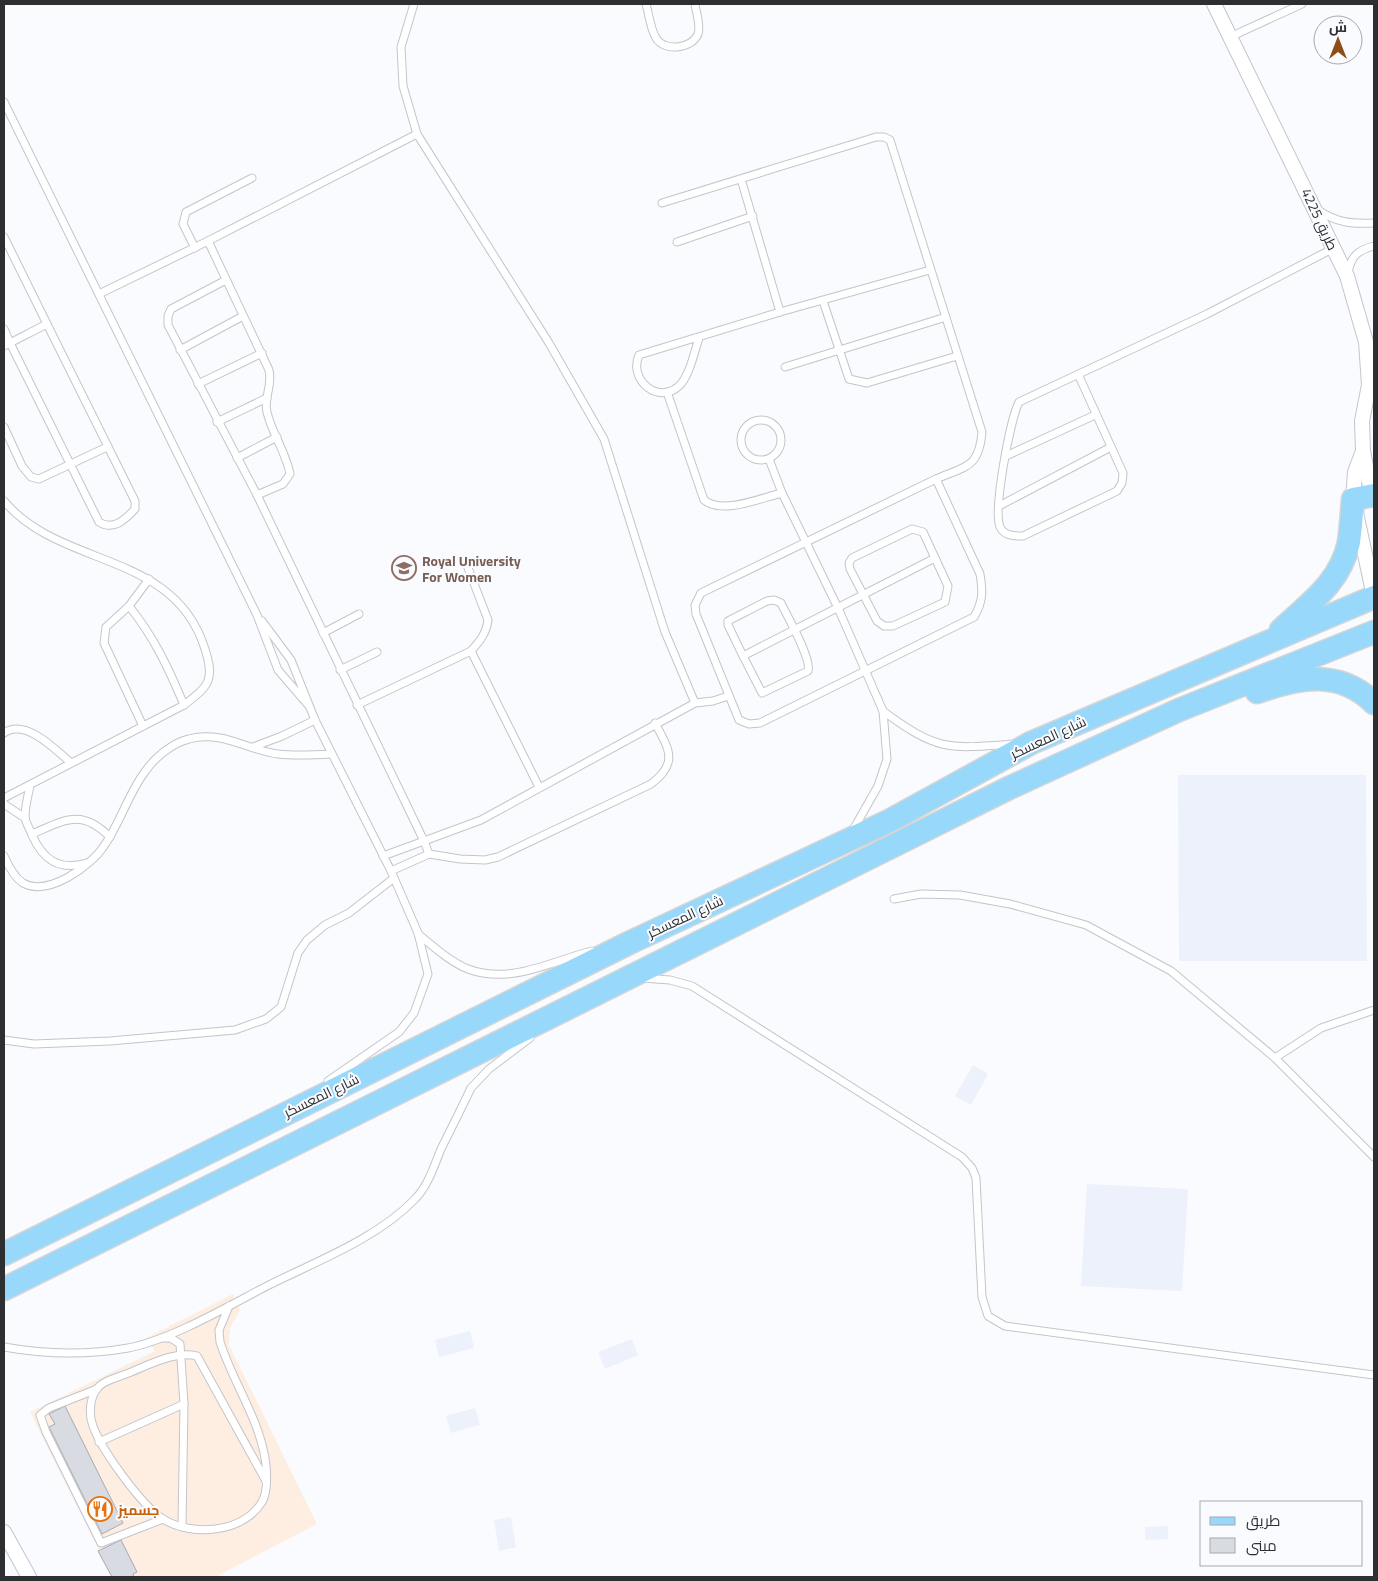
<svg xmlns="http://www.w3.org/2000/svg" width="1378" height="1581" viewBox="0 0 1378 1581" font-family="'Titillium Web',Cairo,sans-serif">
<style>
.commercial{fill:#fdeee1}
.built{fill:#ecf1fc}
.building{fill:#d9dbe3;stroke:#a8aab1}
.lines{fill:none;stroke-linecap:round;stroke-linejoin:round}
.service-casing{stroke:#c2c5cc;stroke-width:9}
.minor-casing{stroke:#c2c5cc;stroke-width:16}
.primary-casing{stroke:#d5d5d6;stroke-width:25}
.service{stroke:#fff;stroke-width:7}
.minor{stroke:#fff;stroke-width:14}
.primary{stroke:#97d8fb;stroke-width:22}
.labels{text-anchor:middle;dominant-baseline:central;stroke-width:4;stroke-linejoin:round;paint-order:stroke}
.street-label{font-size:14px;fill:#2e2f31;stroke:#fafbfe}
.education-label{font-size:14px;font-weight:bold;fill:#785e54;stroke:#fafbfe;text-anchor:start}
.food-label{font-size:14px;font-weight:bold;fill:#c56008;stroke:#fafbfe;text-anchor:start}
</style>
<rect width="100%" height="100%" fill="#fafbfe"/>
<path class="commercial" d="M233 1294 240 1310 230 1328 229 1345 317 1524 215 1577H112L30 1412 155 1351 146 1338Z"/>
<g class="built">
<path d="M1178 775H1366L1367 961H1179Z"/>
<path d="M973 1065 988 1074 971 1105 955 1096Z"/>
<path d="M1087 1184 1188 1189 1182 1291 1081 1286Z"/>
<path d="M470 1331 474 1348 439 1357 435 1340Z"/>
<path d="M632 1339 638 1355 605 1369 598 1352Z"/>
<path d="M475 1408 480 1425 451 1433 446 1416Z"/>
<path d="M511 1517 516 1547 499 1551 494 1520Z"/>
<path d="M1168 1526V1539L1145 1540V1527Z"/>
</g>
<g class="building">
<path d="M65 1406 123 1523 102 1534 49 1427 55 1424 49 1414Z"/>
<path d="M121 1540 137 1572 133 1574 134 1577H112L98 1551Z"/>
</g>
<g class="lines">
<defs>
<g id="service">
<path d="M414 4 401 47 403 86 417 134 549 343 604 439 665 632 695 703 713 701 728 696"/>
<path d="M646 4C649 14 650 28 656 38 664 52 692 49 698 34 701 26 696 12 695 4"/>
<path d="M1230 37 1302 4"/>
<path d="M4 102 257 615 278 670 309 706"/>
<path d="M741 179 780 312"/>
<path d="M662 203 876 137H884L890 140 982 432C979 468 966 466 936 479L701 593 695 605 696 614 739 720 749 724 760 723 974 617C983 602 983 591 980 574L936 479"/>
<path d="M1318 210C1337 223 1352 224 1374 223"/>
<path d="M4 237 47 324"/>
<path d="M208 241 269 370C273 387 263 398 267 412 272 434 286 452 290 474L283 484 257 495 168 325V316L171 309 226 280"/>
<path d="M677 242 753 216"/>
<path d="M195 248 183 224 186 212 252 178"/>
<path d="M1348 273C1351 256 1358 250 1374 246"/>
<path d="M99 294 208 241 417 134"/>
<path d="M823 301 849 379 867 383 957 356"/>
<path d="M4 329 10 343 99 522C113 531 125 520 135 509V501L47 324C33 331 18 339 4 346"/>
<path d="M699 338C694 353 690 374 680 385 659 406 628 380 639 355L780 312 930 270"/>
<path d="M180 350 243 316"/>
<path d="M785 367 946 317"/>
<path d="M1078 374 1123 473 1122 483 1117 491 1023 536C1015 536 1004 536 1000 527 993 510 1010 420 1019 402L1207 314 1334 248"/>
<path d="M198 384 262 353"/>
<path d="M667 392 704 500C723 515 760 498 782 493"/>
<circle cx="761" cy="440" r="20"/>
<path d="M217 422 267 398"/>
<path d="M4 427 22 466 31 477 39 479 107 447"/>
<path d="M1006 456 1095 415"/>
<path d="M237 458 277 437"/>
<path d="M769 459 782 493 838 608 883 711 887 759 878 786 853 830"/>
<path d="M257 495 424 841 383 856"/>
<path d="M4 501C61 569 174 550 205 649 215 680 209 686 184 705L4 798"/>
<path d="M999 506 1111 447"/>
<path d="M912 529 923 532 948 586 945 602 893 626H884L877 621 850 569 849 563 852 558Z"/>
<path d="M465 560 488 620C486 634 480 641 471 651L539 787"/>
<path d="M129 606C154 637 169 669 184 705"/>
<path d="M262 621 291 660 315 720 391 871 418 933 428 974 414 1013 399 1032 328 1081"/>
<path d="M323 633 359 614"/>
<path d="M743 656 762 693 808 671C812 659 787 616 781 603L774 600 767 601 728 621V625L743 656 935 558"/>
<path d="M340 670 377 652"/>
<path d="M357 705 471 651"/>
<path d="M883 711C937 751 948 749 1013 744"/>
<path d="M143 726 104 643 106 627 129 606 149 579"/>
<path d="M4 733C25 718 55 749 71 763"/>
<path d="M253 747 282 736 315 720"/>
<path d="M30 786C28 795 25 807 25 817 25 822 30 829 32 835 43 860 59 871 87 863"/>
<path d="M4 804 25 818"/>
<path d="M32 834C65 820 81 808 110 837"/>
<path d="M429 854 424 841 481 820 695 703"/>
<path d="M4 856C8 865 15 878 23 883 48 897 91 866 104 846 120 823 128 795 144 773 154 758 172 743 189 739 222 730 247 750 278 754 296 756 314 755 331 754"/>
<path d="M391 871 429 854 460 859 485 860 498 857 651 784C679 763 669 749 655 723"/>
<path d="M894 899 921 894 960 895 1010 904 1086 925 1171 971 1275 1058 1374 1157"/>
<path d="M418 934C433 946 450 962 468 969 511 985 551 961 592 951"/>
<path d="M642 978 670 980 692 986 962 1157 972 1168 976 1178 982 1297 988 1316 1005 1326 1374 1375"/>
<path d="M4 1040 34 1044 110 1041 235 1030 266 1019 281 1007 298 953 307 940 325 925 349 913 394 878"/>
<path d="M1275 1058 1321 1028 1374 1010"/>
<path d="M229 1306 219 1330 220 1342C233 1383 261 1421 266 1465 267 1476 267 1493 262 1502 243 1533 192 1537 163 1519 141 1505 99 1447 92 1423 89 1413 90 1399 96 1390 102 1381 116 1378 126 1374 147 1366 175 1350 197 1356L266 1481"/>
<path d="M4 1347C43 1354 88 1355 128 1348 171 1340 230 1305 269 1285 317 1261 378 1238 415 1199 428 1186 434 1166 441 1149 451 1129 461 1109 471 1088L489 1069 530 1038"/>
<path d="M97 1389 49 1408 40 1415 46 1432 101 1543 163 1519"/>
<path d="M99 1442 184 1404 180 1344 171 1338H163"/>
<path d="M182 1526 184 1404"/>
</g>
<g id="minor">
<path d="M1214 4 1347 276 1366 342 1369 385 1362 421 1363 451 1369 482 1374 496"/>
<path d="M1363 451 1355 472 1353 499 1374 596"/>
<path d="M4 1532 29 1577"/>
</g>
<g id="primary">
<path d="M1281 630C1309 604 1341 582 1349 542 1351 528 1352 513 1353 499L1374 495"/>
<path d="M1257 692C1300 677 1339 669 1374 703"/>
<path d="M4 1254 629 943 891 820 1031 743 1374 597"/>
<path d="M4 1289 1009 788 1179 710 1374 632"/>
</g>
</defs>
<use href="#service" class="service-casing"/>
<use href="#minor" class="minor-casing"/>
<use href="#primary" class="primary-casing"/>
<use href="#service" class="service"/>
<use href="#minor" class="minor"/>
<use href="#primary" class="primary"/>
</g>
<defs>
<symbol id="university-ring" viewBox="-11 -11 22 22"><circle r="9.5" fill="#fafbfe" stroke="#8d6e63" stroke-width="1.5"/><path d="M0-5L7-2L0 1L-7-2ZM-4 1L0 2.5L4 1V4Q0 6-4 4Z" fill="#8d6e63"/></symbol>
<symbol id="restaurant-ring" viewBox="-11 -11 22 22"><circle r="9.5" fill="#fafbfe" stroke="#e8710a" stroke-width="1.5"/><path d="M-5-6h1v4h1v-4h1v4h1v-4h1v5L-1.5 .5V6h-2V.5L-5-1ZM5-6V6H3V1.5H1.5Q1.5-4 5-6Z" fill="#e8710a"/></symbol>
</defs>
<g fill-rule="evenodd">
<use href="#university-ring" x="390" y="554" width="28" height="28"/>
<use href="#restaurant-ring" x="86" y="1495" width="28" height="28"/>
</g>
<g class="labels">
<g class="street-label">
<text transform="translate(1320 219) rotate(65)">طريق 4225</text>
<text transform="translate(1048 737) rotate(-25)">شارع المعسكر</text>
<text transform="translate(685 916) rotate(-25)">شارع المعسكر</text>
<text transform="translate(321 1095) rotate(-26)">شارع المعسكر</text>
</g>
<g class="education-label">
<text x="422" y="560">Royal University<tspan x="422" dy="16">For Women</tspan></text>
</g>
<g class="food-label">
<text x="118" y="1509">جسميز</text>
</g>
</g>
<rect width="1378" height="1581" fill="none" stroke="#2e2f31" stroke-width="10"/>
<rect x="1200" y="1501" width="162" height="65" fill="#fafbfe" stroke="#a8a9ac"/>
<rect x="1210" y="1517" width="25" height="8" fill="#97d8fb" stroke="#a8a9ac"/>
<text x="1246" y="1526" font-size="15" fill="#2e2f31">طريق</text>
<rect x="1210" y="1538" width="25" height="15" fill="#d9dbe3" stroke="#a8a9ac"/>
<text x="1246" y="1551" font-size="15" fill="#2e2f31">مبنى</text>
<g transform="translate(1338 40)"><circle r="24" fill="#fafbfe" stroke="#a8a9ac"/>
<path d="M0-4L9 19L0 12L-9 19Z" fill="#8d4d16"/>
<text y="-8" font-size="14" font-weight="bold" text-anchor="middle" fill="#2e2f31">ش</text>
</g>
</svg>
